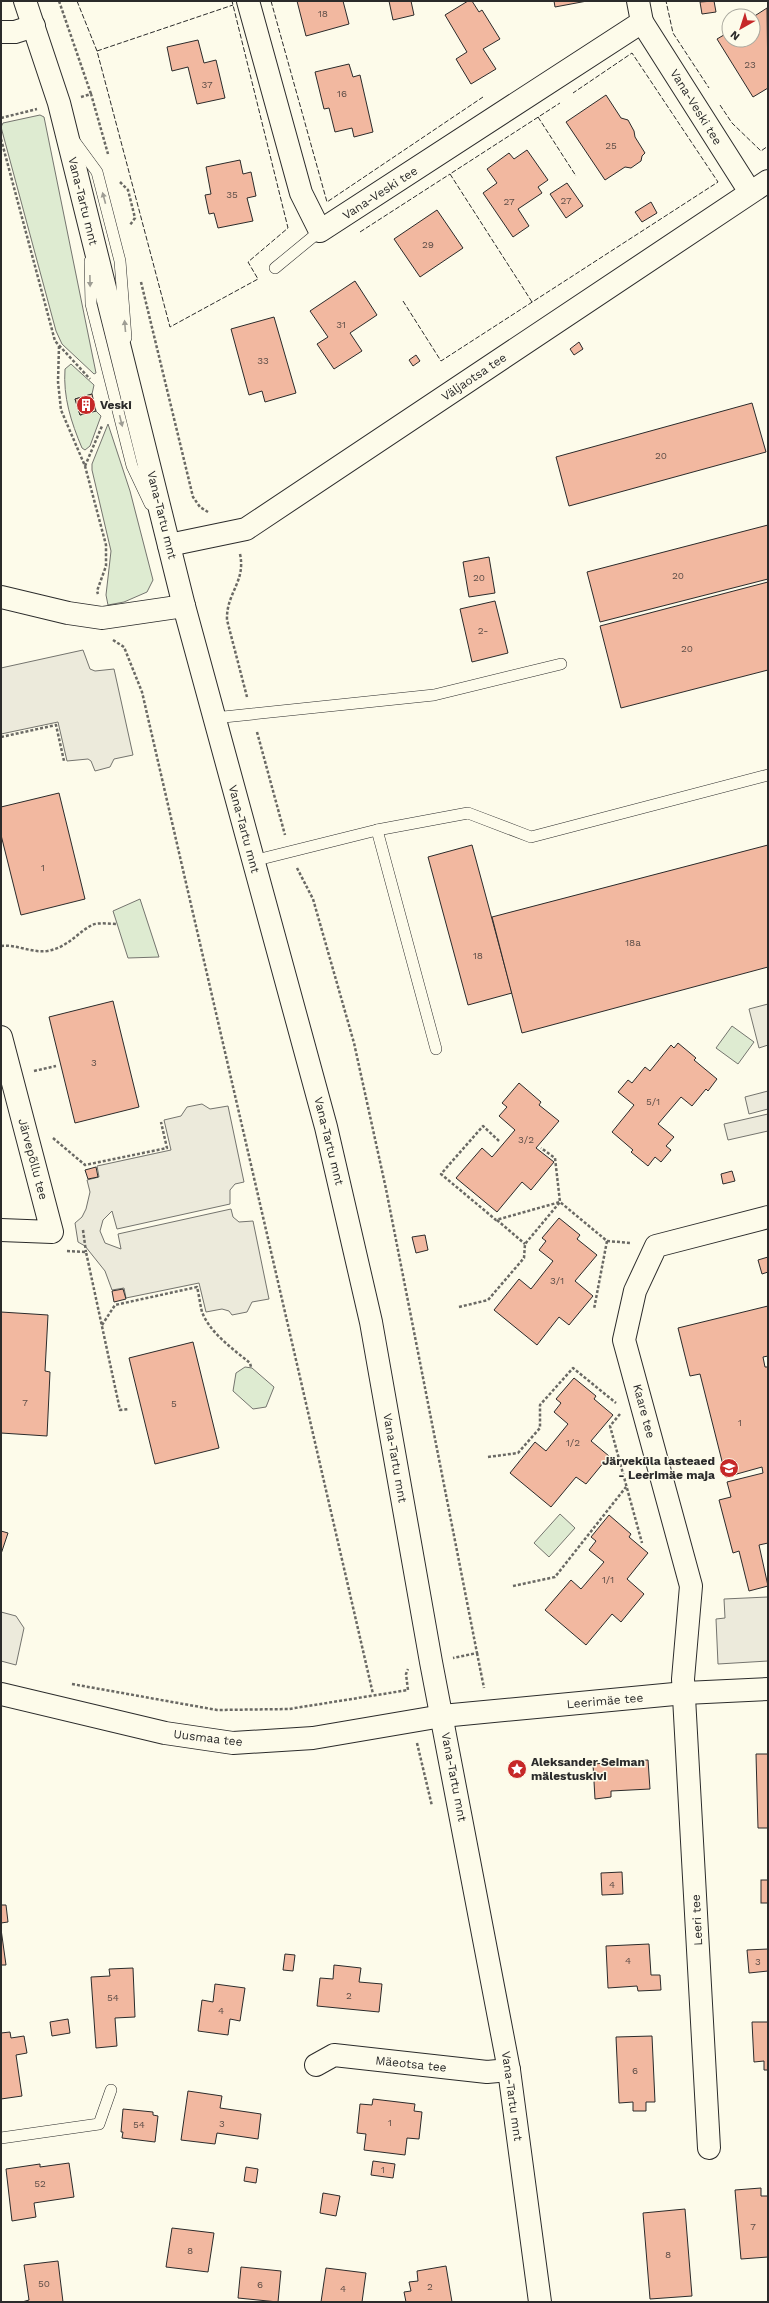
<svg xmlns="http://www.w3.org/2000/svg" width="769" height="2303" viewBox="0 0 769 2303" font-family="'Work Sans',sans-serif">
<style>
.green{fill:#deebd1;stroke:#74746e}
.parking{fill:#eceadb;stroke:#74746e}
.building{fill:#f2b8a0;stroke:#2b2b2b}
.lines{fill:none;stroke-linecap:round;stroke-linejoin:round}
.service-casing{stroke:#2b2b2b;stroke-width:12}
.minor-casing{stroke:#2b2b2b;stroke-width:24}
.tertiary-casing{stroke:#2b2b2b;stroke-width:24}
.path{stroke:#6a6964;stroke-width:2.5;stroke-dasharray:3 2;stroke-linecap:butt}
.service{stroke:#fdfbea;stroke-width:11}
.minor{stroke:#fdfbea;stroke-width:22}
.tertiary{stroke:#fdfbea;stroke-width:22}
.fence{stroke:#2b2b2b;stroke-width:1;stroke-dasharray:5 2;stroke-linecap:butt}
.oneway{fill:#9e9d94}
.labels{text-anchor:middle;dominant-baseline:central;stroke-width:3;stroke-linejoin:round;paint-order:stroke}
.number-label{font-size:10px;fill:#5d4e48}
.street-label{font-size:12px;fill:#2b2b2b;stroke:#fdfbea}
.poi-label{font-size:12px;font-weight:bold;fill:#2b2b2b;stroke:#fdfbea;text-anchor:start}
</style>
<rect width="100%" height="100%" fill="#fdfbea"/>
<g class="green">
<path d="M40 115 44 117 96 373 94 374 62 344 56 331 1 127 3 123Z"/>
<path d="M71 364 94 385 92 394 75 399 80 415 96 411 101 416 90 446 85 450 82 448C71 422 63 397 65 369Z"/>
<path d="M108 424 130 491 153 580 147 592 124 602 108 605 106 595 111 551 92 470V464Z"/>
<path d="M140 899 159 957 128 958 113 911Z"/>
<path d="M732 1026 754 1042 738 1064 716 1048Z"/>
<path d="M245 1367 252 1368 274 1387 266 1407 253 1409 233 1391 236 1373Z"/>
<path d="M560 1514 575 1528 549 1557 534 1543Z"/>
</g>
<g class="parking">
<path d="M83 650 90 669 95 671 114 669 133 755 114 759 110 767 95 771 91 761 88 759 67 761 58 722 1 734V668Z"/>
<path d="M768 1004V1045L759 1048 749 1009Z"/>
<path d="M768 1091V1109L749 1114 745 1097Z"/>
<path d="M202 1104 210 1109 228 1106 244 1182 235 1184 230 1190V1204L117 1229 112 1211 103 1220 100 1231 105 1243 121 1249 118 1234 231 1209 233 1217 239 1222 253 1221 269 1299 252 1302 247 1312 232 1315 229 1311 222 1309 206 1312 199 1283 126 1298 124 1288 112 1290 105 1271 85 1246 78 1242 75 1223 82 1217 86 1209 90 1192 87 1180 99 1177 97 1166 171 1150 164 1120 181 1116 187 1107Z"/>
<path d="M768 1114V1131L728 1140 724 1124Z"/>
<path d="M768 1597V1661L718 1664 716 1619 725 1618 724 1599Z"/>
<path d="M1 1612 16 1616 24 1628 16 1665 1 1661Z"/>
</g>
<g class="building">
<path d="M297 1H343L349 24 306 36Z"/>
<path d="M389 1H411L414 15 393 20Z"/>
<path d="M468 1H472L479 12 482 10 500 39 483 49 496 69 471 84 456 59 467 52 445 15Z"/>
<path d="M554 1H587L555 7Z"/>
<path d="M714 1 716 12 702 14 700 2Z"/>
<path d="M767 8 768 88 753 97 717 39 729 32V40H753V17Z"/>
<path d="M198 40 204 63 216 60 225 98 197 104 188 67 172 71 167 47Z"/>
<path d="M349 64 353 77 360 75 373 132 354 137 352 128 335 132 329 108 324 109 315 72Z"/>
<path d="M606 95 621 118 628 120 634 131 635 137 645 153 642 156 641 161 631 168 625 167 605 180 566 122Z"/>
<path d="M527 150 548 180 538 187 542 193 518 209 529 226 513 237 483 193 497 183 487 169 509 153 514 159Z"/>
<path d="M240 160 243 174 251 172 256 196 247 198 253 221 218 228 214 213 209 214 205 195 211 194 206 167Z"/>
<path d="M567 183 583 206 566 218 550 194Z"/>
<path d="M651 202 657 213 642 222 635 212Z"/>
<path d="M437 210 463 248 420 277 394 239Z"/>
<path d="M355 281 377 315 350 333 362 351 334 369 317 344 328 337 310 311Z"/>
<path d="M274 317 296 393 265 402 262 391 249 395 231 329Z"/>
<path d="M579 342 583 349 574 355 570 349Z"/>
<path d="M416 355 420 361 413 366 409 360Z"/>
<path d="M92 394 96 411 80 415 75 399Z"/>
<path d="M752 403 766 452 569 506 556 457Z"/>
<path d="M768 525V579L600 622 587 572Z"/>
<path d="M489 557 495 593 469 597 463 562Z"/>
<path d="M768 582V670L621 708 600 626Z"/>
<path d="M495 601 508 653 472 662 460 609Z"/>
<path d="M59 793 85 899 21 915 1 835V807Z"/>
<path d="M472 845 512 993 468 1005 428 857Z"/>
<path d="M768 845V967L522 1033 492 917Z"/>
<path d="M113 1001 139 1107 75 1123 49 1017Z"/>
<path d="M678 1043 696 1058 694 1060 717 1079 708 1091 706 1089 692 1106 681 1097 658 1124 674 1137 666 1146 671 1150 661 1162 655 1157 648 1166 631 1152 633 1150 612 1132 634 1105 618 1092 628 1080 632 1083 645 1067 650 1071 671 1045 674 1048Z"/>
<path d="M519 1083 541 1102 539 1105 559 1121 536 1148 554 1162 531 1190 522 1182 497 1212 456 1178 482 1148 492 1157 515 1130 499 1116 507 1107 502 1103Z"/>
<path d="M96 1167 98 1177 88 1179 85 1170Z"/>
<path d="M732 1171 735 1181 723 1184 721 1174Z"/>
<path d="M559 1218 580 1235 577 1239 597 1255 575 1281 593 1296 569 1325 559 1317 537 1345 494 1310 519 1279 531 1289 553 1261 539 1250 546 1241 542 1238Z"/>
<path d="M425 1235 428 1250 416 1253 412 1237Z"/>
<path d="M768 1257V1272L762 1274 758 1260Z"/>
<path d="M123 1289 126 1299 114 1302 112 1291Z"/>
<path d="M768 1306V1356L763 1357 765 1367H768V1543L759 1545 768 1586 749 1591 739 1551 733 1553 719 1500 731 1497 727 1482 763 1473 762 1467 726 1477 700 1374 690 1376 678 1328Z"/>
<path d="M1 1312 48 1315 45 1371 50 1372 47 1436 1 1433Z"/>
<path d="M193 1342 219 1448 155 1464 129 1358Z"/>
<path d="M574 1378 596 1396 594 1399 613 1415 591 1441 609 1456 586 1484 576 1477 551 1507 510 1473 535 1442 546 1451 568 1424 554 1412 561 1403 556 1399Z"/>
<path d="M609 1515 631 1534 629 1537 648 1553 627 1579 644 1594 621 1622 612 1614 586 1645 545 1610 571 1580 581 1589 604 1562 589 1550 596 1541 591 1537Z"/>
<path d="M1 1531 8 1533 1 1554Z"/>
<path d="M756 1754H768V1828H758Z"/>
<path d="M648 1760 650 1789 611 1791V1797L595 1799 593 1764Z"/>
<path d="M622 1872 623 1894 602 1895 601 1873Z"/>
<rect x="761" y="1880" width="7" height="23"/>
<path d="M1 1905H6L8 1922 1 1923Z"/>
<path d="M1 1929 6 1965H1Z"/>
<path d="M649 1944 651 1975H660L661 1990 638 1991 637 1986 608 1988 606 1946Z"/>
<path d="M768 1949V1971L749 1973 747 1950Z"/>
<path d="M285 1954 295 1955 293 1971 283 1970Z"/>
<path d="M334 1965 361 1968 359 1982 382 1984 379 2012 317 2006 320 1978 333 1979Z"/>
<path d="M133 1968 135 2017 115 2018 117 2046 96 2048 91 1977 110 1976 109 1969Z"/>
<path d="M215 1984 245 1988 240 2021 230 2019 228 2035 198 2031 202 2000 213 2002Z"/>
<path d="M68 2019 70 2033 52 2036 50 2022Z"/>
<path d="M752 2022H768V2070H764V2061L754 2062Z"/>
<path d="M10 2032 11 2038 24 2036 27 2053 16 2055 22 2096 1 2099V2033Z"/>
<path d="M652 2036 655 2102H646V2111H633V2102L619 2103 616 2037Z"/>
<path d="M188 2091 222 2096 220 2108 261 2114 258 2139 217 2133 215 2144 181 2140Z"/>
<path d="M373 2099 415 2104 414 2111 422 2112 419 2139 407 2138 405 2155 364 2150 366 2134 357 2133 360 2104 372 2105Z"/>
<path d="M123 2109 153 2112V2115L158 2116 155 2142 122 2138 123 2132H121Z"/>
<path d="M373 2161 395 2164 393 2178 371 2175Z"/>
<path d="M69 2163 74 2197 34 2203 36 2217 12 2221 6 2169 40 2164V2167Z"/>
<path d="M246 2167 258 2169 256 2183 244 2181Z"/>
<path d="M761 2188V2196H768V2257L741 2259 735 2190Z"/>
<path d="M323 2193 340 2196 336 2216 320 2213Z"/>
<path d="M685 2209 692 2296 650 2299 643 2213Z"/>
<path d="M172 2228 214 2233 208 2272 166 2267Z"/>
<path d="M58 2261 63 2302H22L29 2300 24 2265Z"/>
<path d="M446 2266 452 2302H406L404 2292 411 2291 409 2282 418 2281 417 2271Z"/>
<path d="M241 2267 281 2271 278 2302 238 2298Z"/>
<path d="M326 2268 366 2273 362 2302H321Z"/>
</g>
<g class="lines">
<defs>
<g id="service">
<path d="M75 142 97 172 120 261 126 338"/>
<path d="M90 261 91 304 132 466 150 504"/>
<path d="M275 268 320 231"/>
<path d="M214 718 434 695 561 664"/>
<path d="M377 830 436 1049"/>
<path d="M253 861 377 830 468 813 531 837 768 775"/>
<path d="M1 2138 99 2124 111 2090"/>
</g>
<g id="minor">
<path d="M248 1 301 193 320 231 642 22 638 1"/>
<path d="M642 22 750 192"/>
<path d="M1 32H15L34 26"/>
<path d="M169 545 246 529 768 181"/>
<path d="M1 597 68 613 102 618 184 606"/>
<path d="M1 1037 52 1232 1 1230"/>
<path d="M1 1694 165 1733 233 1743 313 1738 442 1716 685 1693 768 1689"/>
<path d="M316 2065 334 2055 487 2072 509 2070"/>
<path d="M709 2148 683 1679 691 1586 624 1340 635 1291 656 1246 768 1217"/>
</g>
<path id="tertiary" d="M25 1 59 103 184 606 326 1127 371 1322 431 1662 509 2070 540 2302"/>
</defs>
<use href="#service" class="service-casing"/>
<use href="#minor" class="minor-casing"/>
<use href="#tertiary" class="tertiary-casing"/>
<g class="path">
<path d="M59 1 91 94"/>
<path d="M81 97 91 94 108 154"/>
<path d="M1 118 37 109"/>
<path d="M1 139 55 341 90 379"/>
<path d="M120 182 128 190 135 218 130 225"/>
<path d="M141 282 193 497 200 507 208 512"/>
<path d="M59 346 58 382 61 410 85 466 106 545V566L97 591 98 594"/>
<path d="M85 466 102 426"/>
<path d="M240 554C246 582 226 593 227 620L247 697"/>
<path d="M113 640 124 647 142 692 373 1694"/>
<path d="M257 732 285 835"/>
<path d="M1 737 56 725 64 761"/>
<path d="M297 868 313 899 354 1043 386 1189 477 1653 453 1658"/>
<path d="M1 946C16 944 31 953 47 951 67 948 77 933 92 925 99 922 110 924 117 924"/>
<path d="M34 1071 56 1066"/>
<path d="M53 1138 85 1165 167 1148 161 1122"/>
<path d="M499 1141 483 1126 441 1174 496 1220 560 1202 607 1241 594 1309"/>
<path d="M497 1220 525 1244"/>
<path d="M83 1230 86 1252"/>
<path d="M607 1241 631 1243"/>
<path d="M67 1251 86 1252 120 1410 129 1409"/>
<path d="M459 1307 488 1300 524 1258 525 1244 560 1202 555 1158 541 1148"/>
<path d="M102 1325 115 1305 197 1287C199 1295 200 1304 202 1312 210 1333 233 1349 250 1363L251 1367"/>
<path d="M620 1414 610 1426 642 1543"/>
<path d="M488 1457 518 1453 540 1428V1405L573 1368 616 1403"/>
<path d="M513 1586 555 1577 626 1487"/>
<path d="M477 1653 484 1688"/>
<path d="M72 1684 217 1710 289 1709 408 1690 406 1674 408 1669"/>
<path d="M417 1743 432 1806"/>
</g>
<use href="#service" class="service"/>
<use href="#minor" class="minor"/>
<use href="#tertiary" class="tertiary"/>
<g class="fence">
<path d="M77 1 97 51 170 327 258 279 248 262 288 228 232 1"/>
<path d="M271 1 327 202 483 97"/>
<path d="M668 1H666L673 33 709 88"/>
<path d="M97 51 233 5"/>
<path d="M720 105 732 123 761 151 768 146"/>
<path d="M538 117 576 176"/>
<path d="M768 228V233"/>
<path d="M360 232 450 174"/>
<path d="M403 301 441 361 718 182 632 53 573 93"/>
<path d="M532 302 450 174 560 103"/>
</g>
</g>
<defs><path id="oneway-solid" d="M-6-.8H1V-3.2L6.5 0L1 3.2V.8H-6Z"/></defs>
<g class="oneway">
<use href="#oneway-solid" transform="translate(104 198) rotate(-105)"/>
<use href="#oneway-solid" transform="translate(90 281) rotate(89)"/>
<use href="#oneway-solid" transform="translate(125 326) rotate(-95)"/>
<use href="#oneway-solid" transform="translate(121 421) rotate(76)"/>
</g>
<defs>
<symbol id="building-disc" viewBox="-11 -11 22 22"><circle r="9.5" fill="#c62828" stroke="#fdfbea"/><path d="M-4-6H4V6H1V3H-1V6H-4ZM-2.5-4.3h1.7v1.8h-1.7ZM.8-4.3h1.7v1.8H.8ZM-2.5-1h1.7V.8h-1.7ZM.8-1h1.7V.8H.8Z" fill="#fff"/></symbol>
<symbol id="school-disc" viewBox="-11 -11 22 22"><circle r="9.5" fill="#c62828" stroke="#fdfbea"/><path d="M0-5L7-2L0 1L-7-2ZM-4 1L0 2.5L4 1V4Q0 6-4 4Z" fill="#fff"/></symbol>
<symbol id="sight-disc" viewBox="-11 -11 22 22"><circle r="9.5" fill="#c62828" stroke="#fdfbea"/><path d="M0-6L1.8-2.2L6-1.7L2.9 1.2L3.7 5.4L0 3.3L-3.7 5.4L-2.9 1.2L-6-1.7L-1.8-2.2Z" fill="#fff"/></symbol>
</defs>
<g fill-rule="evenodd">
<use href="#building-disc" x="75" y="394" width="22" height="22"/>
<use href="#school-disc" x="718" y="1457" width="22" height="22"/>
<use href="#sight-disc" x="506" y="1758" width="22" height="22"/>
</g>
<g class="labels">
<g class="number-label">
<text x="323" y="13">18</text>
<text x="750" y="64">23</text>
<text x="207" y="84">37</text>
<text x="342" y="93">16</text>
<text x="611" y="145">25</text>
<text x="232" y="194">35</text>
<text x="566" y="200">27</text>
<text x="509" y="201">27</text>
<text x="428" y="244">29</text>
<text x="341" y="324">31</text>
<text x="263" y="360">33</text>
<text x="661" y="455">20</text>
<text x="678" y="575">20</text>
<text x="479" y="577">20</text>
<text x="483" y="630">2-</text>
<text x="687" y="648">20</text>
<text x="43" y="867">1</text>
<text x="633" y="942">18a</text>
<text x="478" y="955">18</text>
<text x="94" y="1062">3</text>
<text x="653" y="1101">5/1</text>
<text x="526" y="1139">3/2</text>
<text x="557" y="1280">3/1</text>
<text x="25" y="1402">7</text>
<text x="174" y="1403">5</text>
<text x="740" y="1422">1</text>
<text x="573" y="1442">1/2</text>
<text x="608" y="1579">1/1</text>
<text x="612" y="1884">4</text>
<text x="628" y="1960">4</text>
<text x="758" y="1961">3</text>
<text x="349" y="1995">2</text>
<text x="113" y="1997">54</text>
<text x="221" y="2010">4</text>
<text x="635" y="2070">6</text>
<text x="390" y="2122">1</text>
<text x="222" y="2123">3</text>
<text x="139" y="2124">54</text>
<text x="383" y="2169">1</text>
<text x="40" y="2183">52</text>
<text x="753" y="2226">7</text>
<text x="190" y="2250">8</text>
<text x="668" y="2254">8</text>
<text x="44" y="2283">50</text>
<text x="260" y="2284">6</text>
<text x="430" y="2286">2</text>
<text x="343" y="2288">4</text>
</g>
<g class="street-label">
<text transform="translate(696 107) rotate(58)">Vana-Veski tee</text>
<text transform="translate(380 193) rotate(-33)">Vana-Veski tee</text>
<text transform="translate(83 201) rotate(76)">Vana-Tartu mnt</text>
<text transform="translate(474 377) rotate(-34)">Väljaotsa tee</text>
<text transform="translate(162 515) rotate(76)">Vana-Tartu mnt</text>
<text transform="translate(244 829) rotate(75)">Vana-Tartu mnt</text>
<text transform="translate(329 1141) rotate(76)">Vana-Tartu mnt</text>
<text transform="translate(33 1159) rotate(75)">Järvepõllu tee</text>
<text transform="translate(644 1411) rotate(75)">Kaare tee</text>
<text transform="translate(395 1458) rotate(80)">Vana-Tartu mnt</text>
<text transform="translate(605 1701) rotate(-5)">Leerimäe tee</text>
<text transform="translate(208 1738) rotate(7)">Uusmaa tee</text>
<text transform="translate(454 1777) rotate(79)">Vana-Tartu mnt</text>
<text transform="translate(697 1920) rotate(-93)">Leeri tee</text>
<text transform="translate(411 2064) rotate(6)">Mäeotsa tee</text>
<text transform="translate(512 2096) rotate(82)">Vana-Tartu mnt</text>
</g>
<g class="poi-label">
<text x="100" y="405">Veski</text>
<text x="715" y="1461" text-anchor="end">Järveküla lasteaed<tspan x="715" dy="14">- Leerimäe maja</tspan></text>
<text x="531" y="1762">Aleksander Seiman<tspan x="531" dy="14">mälestuskivi</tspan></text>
</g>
</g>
<rect width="769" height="2303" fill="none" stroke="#2b2b2b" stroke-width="4"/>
<g transform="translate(741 28) rotate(219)"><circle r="19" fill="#fdfbea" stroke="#a9a89e"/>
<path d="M0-3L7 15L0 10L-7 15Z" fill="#c62828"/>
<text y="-6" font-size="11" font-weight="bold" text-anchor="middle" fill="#2b2b2b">N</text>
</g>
</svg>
